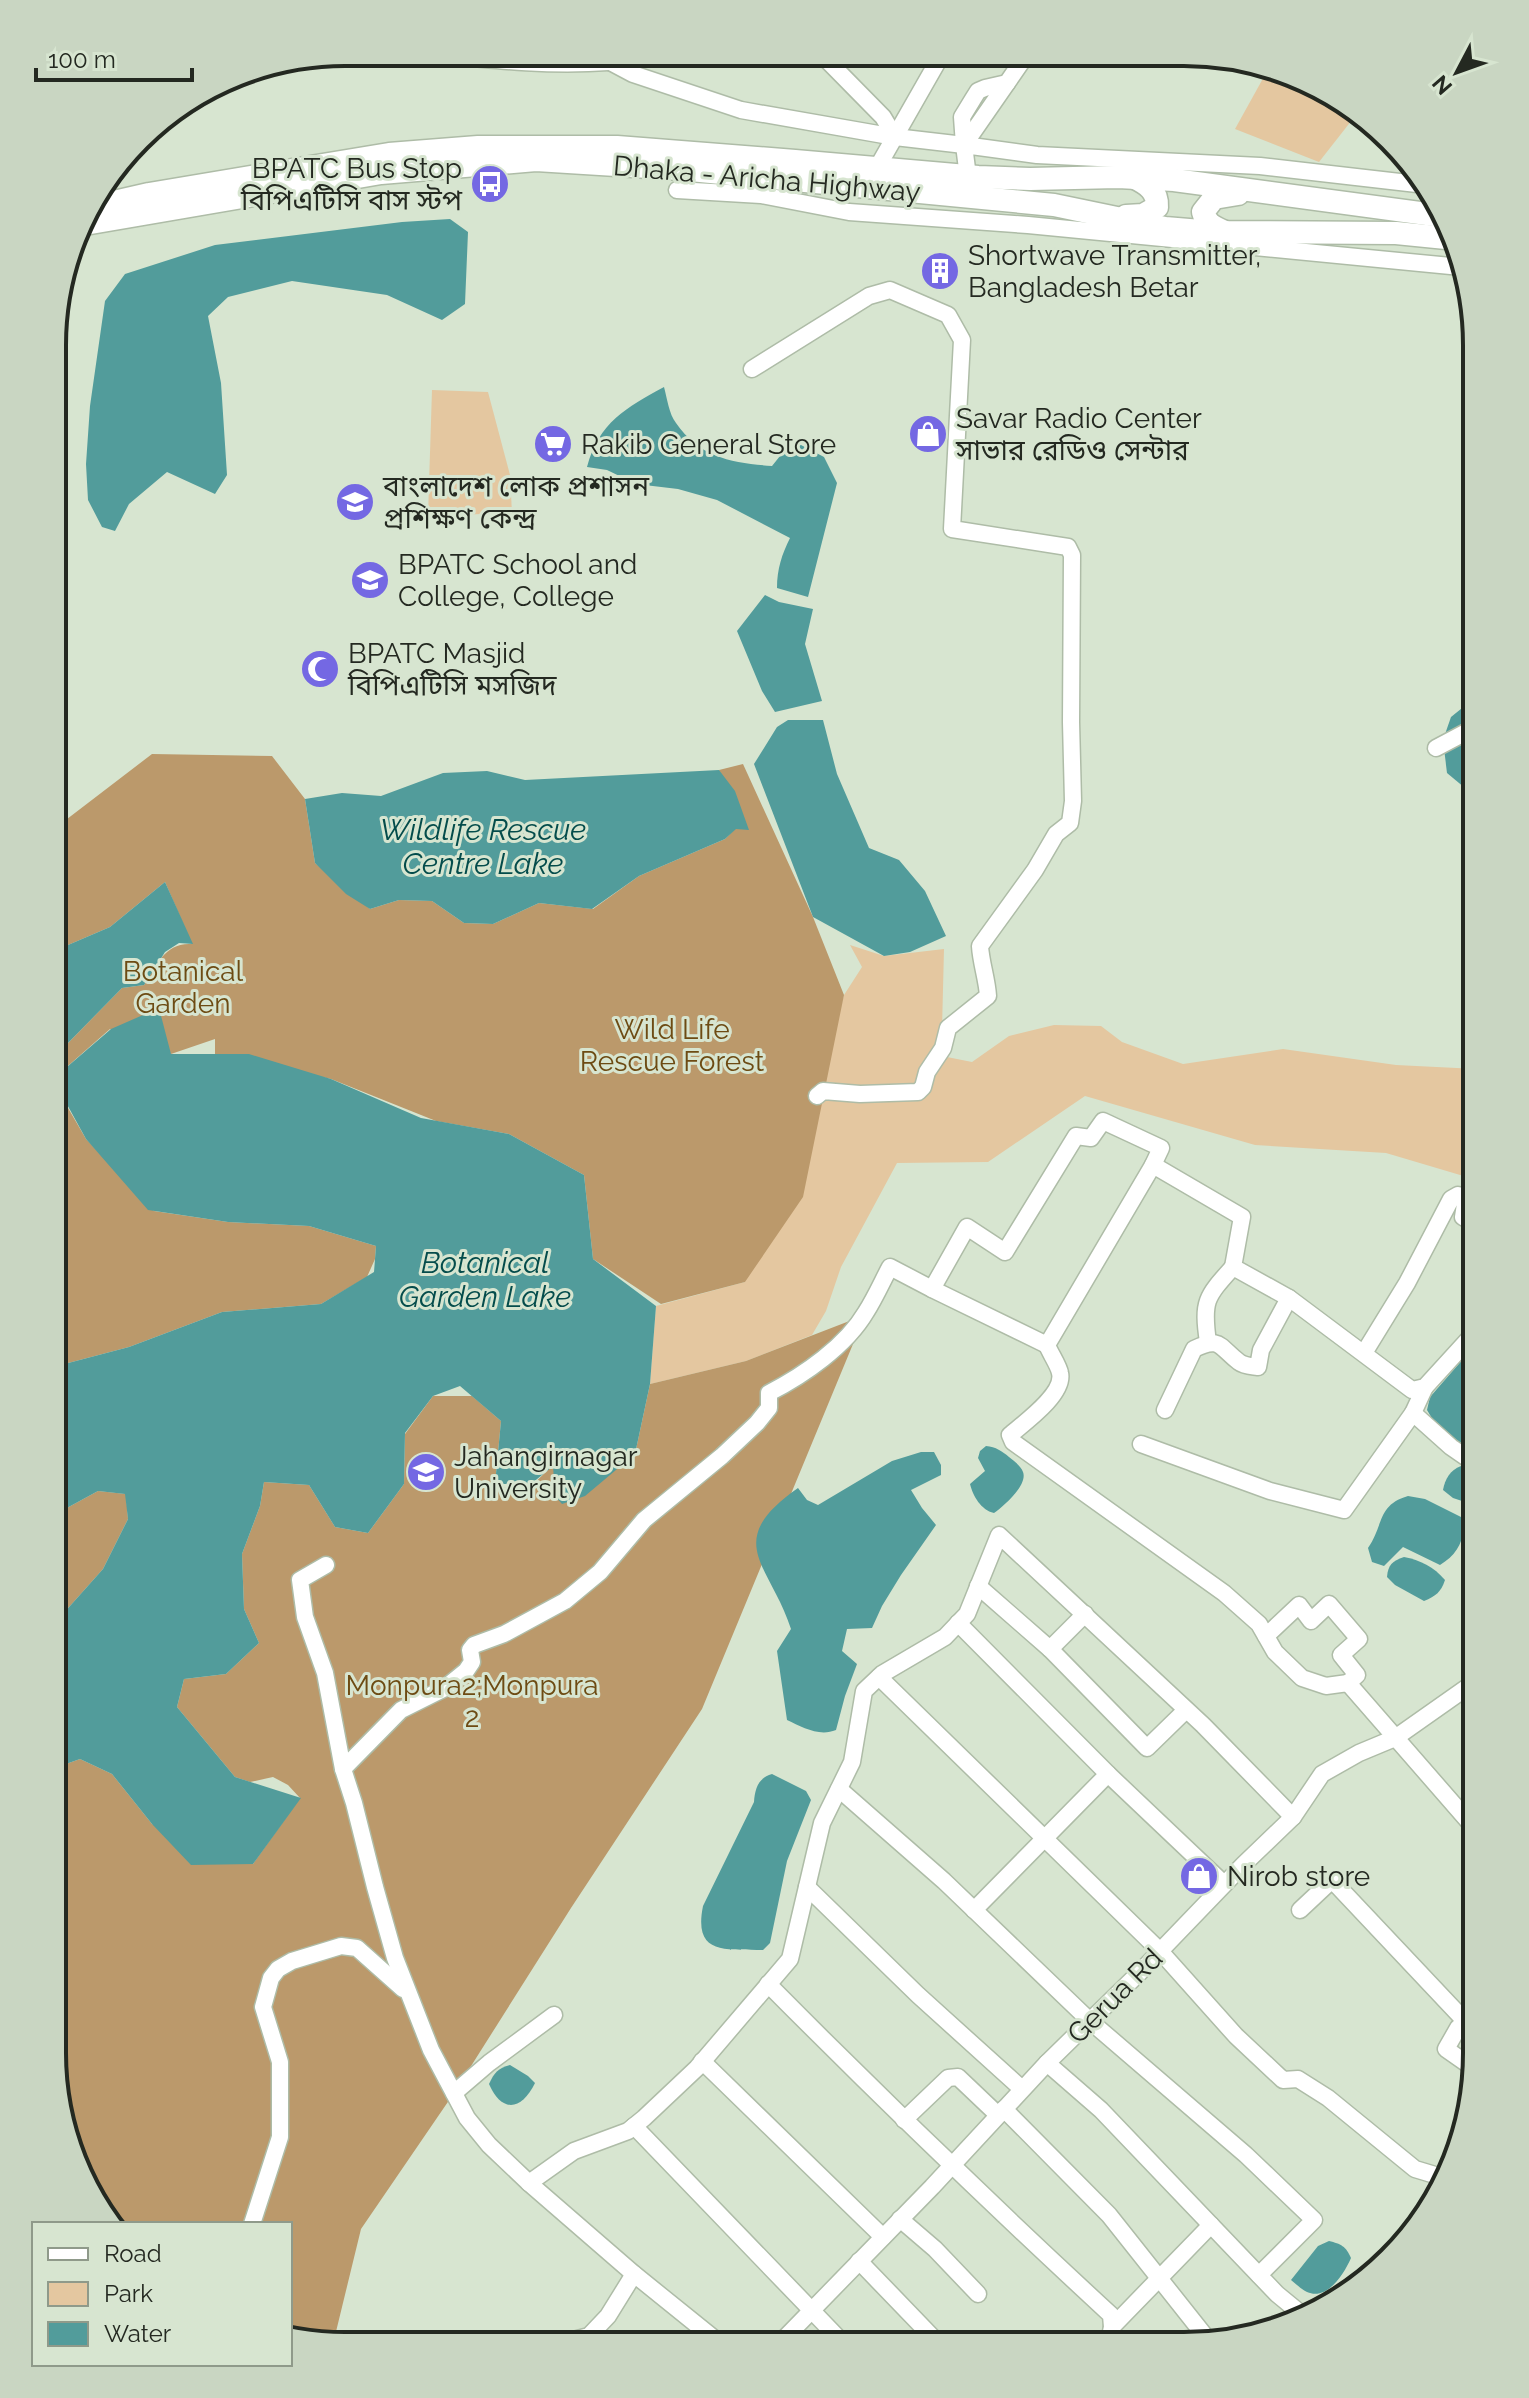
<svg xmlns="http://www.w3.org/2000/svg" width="1529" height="2398" viewBox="0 0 1529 2398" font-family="Raleway,'Noto Sans Bengali',sans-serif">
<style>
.green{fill:#e4c7a0}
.forest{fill:#bb996b}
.water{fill:#529c9b}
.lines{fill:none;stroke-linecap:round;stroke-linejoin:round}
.minor-casing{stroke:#aebca7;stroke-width:19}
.highway-casing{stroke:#aebca7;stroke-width:25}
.minor{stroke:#fff;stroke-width:16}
.highway{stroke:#fff;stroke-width:22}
.labels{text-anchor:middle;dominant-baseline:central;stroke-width:6;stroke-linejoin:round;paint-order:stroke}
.poi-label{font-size:28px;fill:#242921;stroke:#d7e5d0;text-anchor:start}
.street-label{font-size:28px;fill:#242921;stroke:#d7e5d0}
.park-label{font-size:28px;fill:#6d4b13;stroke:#d7e5d0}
.water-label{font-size:30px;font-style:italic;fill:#044c4b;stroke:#d7e5d0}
.rim{fill:none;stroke:#242921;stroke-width:4}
</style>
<rect width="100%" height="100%" fill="#d7e5d0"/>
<g class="green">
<path d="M1266 73 1359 111 1319 162 1235 129Z"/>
<path d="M432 390 488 392 510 475 512 513 428 516Z"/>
<path d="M850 945 884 956 944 949 942 1030 947 1057 972 1062 1009 1036 1054 1025 1101 1026 1122 1042 1183 1064 1283 1049 1396 1065 1477 1069V1180L1386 1153 1255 1145 1085 1096 988 1162 897 1163 841 1267 826 1311 812 1335 746 1361 650 1384 656 1306 745 1282 821 1080 844 995 862 967Z"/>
</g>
<g class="forest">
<path d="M152 754 272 756 305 799 315 863 370 909 399 900 432 901 464 923 493 924 539 903 593 909 639 876 725 839 735 829 719 770 743 764 813 917 844 995 803 1197 745 1282 661 1304 593 1259 584 1175 509 1134 436 1121 331 1079 215 1054V1039L171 1054 110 1029 53 1079V1051L68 1043 122 988 144 985C157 965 165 942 192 944L165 882 110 927 54 951V829Z"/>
<path d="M53 1082 86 1139 154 1211 228 1222 309 1226 376 1246 375 1259 367 1277 321 1304 222 1312 129 1347 53 1367Z"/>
<path d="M865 1315 702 1709 571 1908 454 2093 361 2229 333 2344H308L290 2336V2224H120L75 2165 52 2053V1874L59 1852 52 1835V1769L80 1759 112 1774 152 1824 253 1864 300 1798 288 1785 273 1777 250 1782 235 1777 177 1707 184 1679 226 1674 259 1643 244 1609 242 1554 260 1506 264 1482 309 1485 335 1527 368 1533 404 1484 405 1434 433 1396H472L501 1421 495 1484 524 1493 553 1465 635 1454 650 1384 746 1361Z"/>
<path d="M98 1491 126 1494 128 1519 103 1569 53 1625V1512L65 1509Z"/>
</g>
<g class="water">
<path d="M450 219 468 232 465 304 442 320 387 295 292 281 228 297 208 316 221 383 227 475 215 494 167 472 129 504 115 531 102 527 88 500 86 464 90 406 105 301 125 274 215 245 402 222Z"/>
<path d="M664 387C667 398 669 414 676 423 700 458 733 463 772 466L784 451 801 445 824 457 837 483 808 597 777 588C777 569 782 554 790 538L717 500 678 489 636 484 607 470 587 467C599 422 626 408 664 387Z"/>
<path d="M765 595 779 602 813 609 805 644 822 701 775 712 762 691 737 631Z"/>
<path d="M1477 696V798L1447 773 1443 740 1451 717Z"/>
<path d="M788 720H823L837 774 869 848 899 860 925 891 946 936 910 952 884 956 813 917 754 764 777 727Z"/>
<path d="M719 770 735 791 749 830 736 829 725 839 639 876 592 909 539 903 493 924 464 923 432 901 399 900 370 909 346 894 315 863 305 799 342 793 381 796 443 773 487 771 525 780Z"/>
<path d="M165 882 193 944 179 943 165 952 144 985 122 988 68 1043 53 1052 54 951 110 927Z"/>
<path d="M159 1008 171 1054H249L331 1079 421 1118 509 1134 584 1175 593 1259 656 1306 650 1384 635 1454 585 1496 562 1504 555 1496 553 1466 531 1484H495L501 1421 460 1386 433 1396 405 1433 404 1484 368 1533 335 1527 309 1485 264 1482 260 1506 242 1554 244 1609 259 1643 226 1674 184 1679 177 1707 235 1777 301 1798 253 1864 191 1865 152 1824 112 1774 80 1759 52 1769 53 1625 103 1569 128 1519 125 1494 98 1491 65 1509 53 1512V1367L129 1347 222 1312 321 1304 374 1272 376 1246 309 1226 228 1222 148 1210 86 1139 53 1079 111 1029Z"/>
<path d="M1477 1343V1458L1433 1420 1427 1410 1430 1397Z"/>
<path d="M986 1446C996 1447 1002 1451 1009 1457 1014 1461 1021 1466 1023 1472 1028 1485 1004 1506 994 1513 981 1510 973 1496 970 1484L985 1471 978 1458 980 1451Z"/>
<path d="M921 1452H934L941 1465V1475L911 1490 922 1508 936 1525 901 1575 882 1606 872 1628 847 1629 842 1651 857 1664 845 1696 836 1730C819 1737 802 1727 787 1720L777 1651 791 1629C770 1564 721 1542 798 1488L807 1500 818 1505 892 1461Z"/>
<path d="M1461 1466 1477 1472V1506L1453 1498 1443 1490C1445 1479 1450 1470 1461 1466Z"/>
<path d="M1408 1496 1425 1499 1461 1517C1467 1538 1458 1554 1440 1565L1403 1547 1384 1566 1372 1562 1368 1548C1384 1525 1377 1505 1408 1496Z"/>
<path d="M1404 1557C1420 1560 1434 1567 1445 1580 1441 1592 1436 1596 1424 1601L1395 1585 1387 1577C1388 1565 1392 1561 1404 1557Z"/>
<path d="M772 1774 806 1791 811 1800 787 1861 770 1943 763 1950C726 1949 693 1956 703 1906L754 1802C755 1789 758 1778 772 1774Z"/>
<path d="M510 2065 528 2076 535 2083C522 2110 502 2114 489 2084 494 2073 498 2068 510 2065Z"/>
<path d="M1329 2241C1341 2244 1346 2246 1351 2258 1344 2274 1327 2301 1307 2292 1301 2289 1296 2284 1291 2280L1318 2246Z"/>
</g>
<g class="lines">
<defs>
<g id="minor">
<path d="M408 52C475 58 542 67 608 62"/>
<path d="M600 53 601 57 633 74 741 110 895 137 964 145"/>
<path d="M820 53 883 117 895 137"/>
<path d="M964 145 962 117 973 99 978 91 985 88 1007 83 1027 54"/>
<path d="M964 145 1007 83"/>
<path d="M877 168 942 54"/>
<path d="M968 177 964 145 1037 155 1260 166 1417 184"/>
<path d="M677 190 761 195 849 212 1028 225 1461 267"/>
<path d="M752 369 869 296 890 290 948 315 962 340 952 529 1068 547 1072 555 1071 722 1073 801 1070 823 1056 834 1035 870 980 946C981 963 987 979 988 996L948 1028 943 1048 927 1072 923 1087 918 1092 860 1094 823 1091 817 1096"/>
<path d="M1436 748 1470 730 1477 718"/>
<path d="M932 1289 1047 1345"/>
<path d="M1208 1342C1202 1301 1206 1297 1233 1267"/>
<path d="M1364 1353 1407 1283 1451 1199 1458 1195 1466 1198 1463 1217 1477 1225"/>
<path d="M1425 1387 1413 1413 1451 1447 1477 1465"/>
<path d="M1165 1410 1194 1349C1221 1336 1219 1347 1239 1362 1244 1366 1251 1366 1258 1367L1261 1350 1289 1298"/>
<path d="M1141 1444 1270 1491 1344 1510 1413 1413"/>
<path d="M1477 1541 1475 1539 1477 1535"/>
<path d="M326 1565 300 1580 305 1617 325 1673 343 1769 354 1803 375 1887 395 1958 431 2050 467 2118 489 2145 529 2183 634 2274 722 2345"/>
<path d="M978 1586 1050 1649 1085 1614"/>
<path d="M958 1623 1108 1774 974 1910"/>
<path d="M1266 1636 1299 1605 1311 1621 1329 1604 1359 1639 1341 1655 1357 1675 1348 1683"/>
<path d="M1050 1649 1147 1748 1186 1710"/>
<path d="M879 1677 1160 1951 1236 2036 1283 2080 1298 2079 1328 2098 1415 2169 1445 2178"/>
<path d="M343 1769 401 1710 445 1688 466 1671 472 1662 470 1650 474 1645 504 1634 565 1601 600 1572 644 1520 722 1456 757 1423 769 1408V1393C804 1375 846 1346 866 1312 875 1298 882 1282 890 1267L932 1289 967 1227 1005 1252 1076 1136 1091 1138 1103 1121 1161 1148 1153 1165"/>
<path d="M1108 1774 1224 1884"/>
<path d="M839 1789 944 1881 1090 2021 1246 2155 1314 2220 1259 2275"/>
<path d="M1476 1830 1348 1683 1326 1686 1302 1678 1275 1652 1259 1624 1224 1593 1013 1442 1010 1435C1024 1423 1065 1394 1060 1373 1059 1366 1050 1353 1047 1345L1153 1165 1242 1217 1233 1267 1289 1298 1412 1390 1425 1387 1477 1330"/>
<path d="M807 1887 918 1995 1022 2089"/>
<path d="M1300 1910 1332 1880 1465 2021"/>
<path d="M768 1984C880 2097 994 2207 1111 2315L1112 2327 1108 2346"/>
<path d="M702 2061 883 2237"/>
<path d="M1047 2063 1101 2110 1277 2294 1305 2317"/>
<path d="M1476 2070 1446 2049 1458 2028 1476 2011"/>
<path d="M454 2093 489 2063 554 2015"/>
<path d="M1004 2109 1109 2215 1209 2341"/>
<path d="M904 2120 948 2078 958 2077 998 2115"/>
<path d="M634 2126 845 2345"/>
<path d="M529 2183 574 2151 628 2131 644 2118 697 2068 790 1959 822 1823 852 1762 864 1691 882 1674 945 1637 967 1614 999 1535 1203 1725 1293 1817"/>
<path d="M900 2219 935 2249 978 2294"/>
<path d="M252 2224 280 2137V2062L263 2007 271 1978 278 1969 292 1961 341 1946 357 1948 403 1989"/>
<path d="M859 2261 940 2345"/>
<path d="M1112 2327 1211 2225"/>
<path d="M558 2344 589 2336 608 2316 634 2274"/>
<path d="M778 2345 932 2187 1047 2063 1140 1972 1243 1865 1293 1817 1322 1774 1359 1753 1395 1738 1476 1681"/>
</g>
<g id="highway">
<path d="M88 208 149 194 389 154 478 147H617L795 161 978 177 1030 179 1118 177 1174 180 1442 216"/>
<path d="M1126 216 1143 215 1157 207C1158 191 1147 184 1135 178"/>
<path d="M79 225 381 173 536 160 680 169 1054 205 1165 228 1213 232 1396 233 1456 239"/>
<path d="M1225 232C1214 227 1206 224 1203 212L1214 198 1238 194"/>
</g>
</defs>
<use href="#minor" class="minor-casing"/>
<use href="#highway" class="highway-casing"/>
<use href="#minor" class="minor"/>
<use href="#highway" class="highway"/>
</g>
<defs>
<symbol id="bus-disc" viewBox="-11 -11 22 22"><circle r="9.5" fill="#7468e3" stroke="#d7e5d0"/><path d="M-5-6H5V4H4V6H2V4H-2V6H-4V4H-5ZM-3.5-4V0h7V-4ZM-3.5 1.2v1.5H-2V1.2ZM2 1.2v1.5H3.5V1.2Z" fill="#fff"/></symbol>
<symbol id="building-disc" viewBox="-11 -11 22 22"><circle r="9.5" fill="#7468e3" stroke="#d7e5d0"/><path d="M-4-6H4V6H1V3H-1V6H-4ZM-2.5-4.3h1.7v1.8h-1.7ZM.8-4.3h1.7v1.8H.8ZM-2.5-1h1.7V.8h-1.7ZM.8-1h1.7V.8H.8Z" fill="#fff"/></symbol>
<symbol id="shop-disc" viewBox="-11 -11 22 22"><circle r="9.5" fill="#7468e3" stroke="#d7e5d0"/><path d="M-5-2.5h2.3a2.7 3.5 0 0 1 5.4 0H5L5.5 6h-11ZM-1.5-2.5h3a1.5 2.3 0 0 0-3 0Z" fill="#fff"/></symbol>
<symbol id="supermarket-disc" viewBox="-11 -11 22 22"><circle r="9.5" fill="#7468e3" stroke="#d7e5d0"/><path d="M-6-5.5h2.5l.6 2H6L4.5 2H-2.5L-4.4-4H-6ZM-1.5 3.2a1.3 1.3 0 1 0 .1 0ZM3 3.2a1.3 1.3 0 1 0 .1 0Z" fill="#fff"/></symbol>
<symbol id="university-disc" viewBox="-11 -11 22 22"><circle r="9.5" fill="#7468e3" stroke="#d7e5d0"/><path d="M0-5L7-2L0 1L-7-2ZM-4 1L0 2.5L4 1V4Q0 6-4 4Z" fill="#fff"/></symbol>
<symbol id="mosque-disc" viewBox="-11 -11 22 22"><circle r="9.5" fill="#7468e3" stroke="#d7e5d0"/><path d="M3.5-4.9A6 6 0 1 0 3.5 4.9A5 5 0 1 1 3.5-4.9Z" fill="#fff"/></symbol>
</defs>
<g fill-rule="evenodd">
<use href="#bus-disc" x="468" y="162" width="44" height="44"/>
<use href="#building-disc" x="918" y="249" width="44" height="44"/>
<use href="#shop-disc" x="906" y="412" width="44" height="44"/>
<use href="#supermarket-disc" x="531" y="422" width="44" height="44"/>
<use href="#university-disc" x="333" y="480" width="44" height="44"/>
<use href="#university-disc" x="348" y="558" width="44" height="44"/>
<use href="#mosque-disc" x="298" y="647" width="44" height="44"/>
<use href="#university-disc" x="404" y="1450" width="44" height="44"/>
<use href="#shop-disc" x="1177" y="1854" width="44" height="44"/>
</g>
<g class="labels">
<g class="poi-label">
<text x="462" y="168" text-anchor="end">BPATC Bus Stop<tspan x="462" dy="32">বিপিএটিসি বাস স্টপ</tspan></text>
<text x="968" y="255">Shortwave Transmitter,<tspan x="968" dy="32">Bangladesh Betar</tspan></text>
<text x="956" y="418">Savar Radio Center<tspan x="956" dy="32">সাভার রেডিও সেন্টার</tspan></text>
<text x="581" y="444">Rakib General Store</text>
<text x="383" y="486">বাংলাদেশ লোক প্রশাসন<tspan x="383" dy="32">প্রশিক্ষণ কেন্দ্র</tspan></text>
<text x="398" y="564">BPATC School and<tspan x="398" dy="32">College, College</tspan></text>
<text x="348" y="653">BPATC Masjid<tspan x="348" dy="32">বিপিএটিসি মসজিদ</tspan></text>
<text x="454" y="1456">Jahangirnagar<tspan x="454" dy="32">University</tspan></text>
<text x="1227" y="1876">Nirob store</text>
</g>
<g class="street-label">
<text transform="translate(767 179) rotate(5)">Dhaka - Aricha Highway</text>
<text transform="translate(1115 1996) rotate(-45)">Gerua Rd</text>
</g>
<g class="park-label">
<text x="183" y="971">Botanical<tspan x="183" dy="32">Garden</tspan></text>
<text x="672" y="1029">Wild Life<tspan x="672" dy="32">Rescue Forest</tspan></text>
<text x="472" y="1685">Monpura2;Monpura<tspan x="472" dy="32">2</tspan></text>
</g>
<g class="water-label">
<text x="483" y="829">Wildlife Rescue<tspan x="483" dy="34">Centre Lake</tspan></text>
<text x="485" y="1262">Botanical<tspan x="485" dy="34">Garden Lake</tspan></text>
</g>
</g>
<path d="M0 0H1529V2398H0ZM345 66H1184A279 279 0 0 1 1463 345V2053A279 279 0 0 1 1184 2332H345A279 279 0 0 1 66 2053V345A279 279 0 0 1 345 66Z" fill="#c9d6c2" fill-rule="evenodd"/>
<path class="rim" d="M345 66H1184A279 279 0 0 1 1463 345V2053A279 279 0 0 1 1184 2332H345A279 279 0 0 1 66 2053V345A279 279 0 0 1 345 66Z"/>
<rect x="32" y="2222" width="260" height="144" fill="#d7e5d0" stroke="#8f9a8a" stroke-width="2"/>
<rect x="48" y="2248" width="40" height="12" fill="#ffffff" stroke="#8f9a8a" stroke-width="2"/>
<text x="104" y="2262" font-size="24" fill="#242921">Road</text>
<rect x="48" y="2282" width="40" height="24" fill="#e4c7a0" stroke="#8f9a8a" stroke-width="2"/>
<text x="104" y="2302" font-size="24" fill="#242921">Park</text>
<rect x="48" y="2322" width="40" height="24" fill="#529c9b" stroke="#8f9a8a" stroke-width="2"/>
<text x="104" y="2342" font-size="24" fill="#242921">Water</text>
<g transform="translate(1457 72) rotate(229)" stroke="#d7e5d0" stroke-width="6" paint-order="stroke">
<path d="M0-6L14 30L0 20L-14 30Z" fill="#242921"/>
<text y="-12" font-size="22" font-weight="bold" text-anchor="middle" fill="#242921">N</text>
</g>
<path d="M36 68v12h156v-12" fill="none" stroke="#242921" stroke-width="4"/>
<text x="48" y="68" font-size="24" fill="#242921" stroke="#d7e5d0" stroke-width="6" paint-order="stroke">100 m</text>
</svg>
